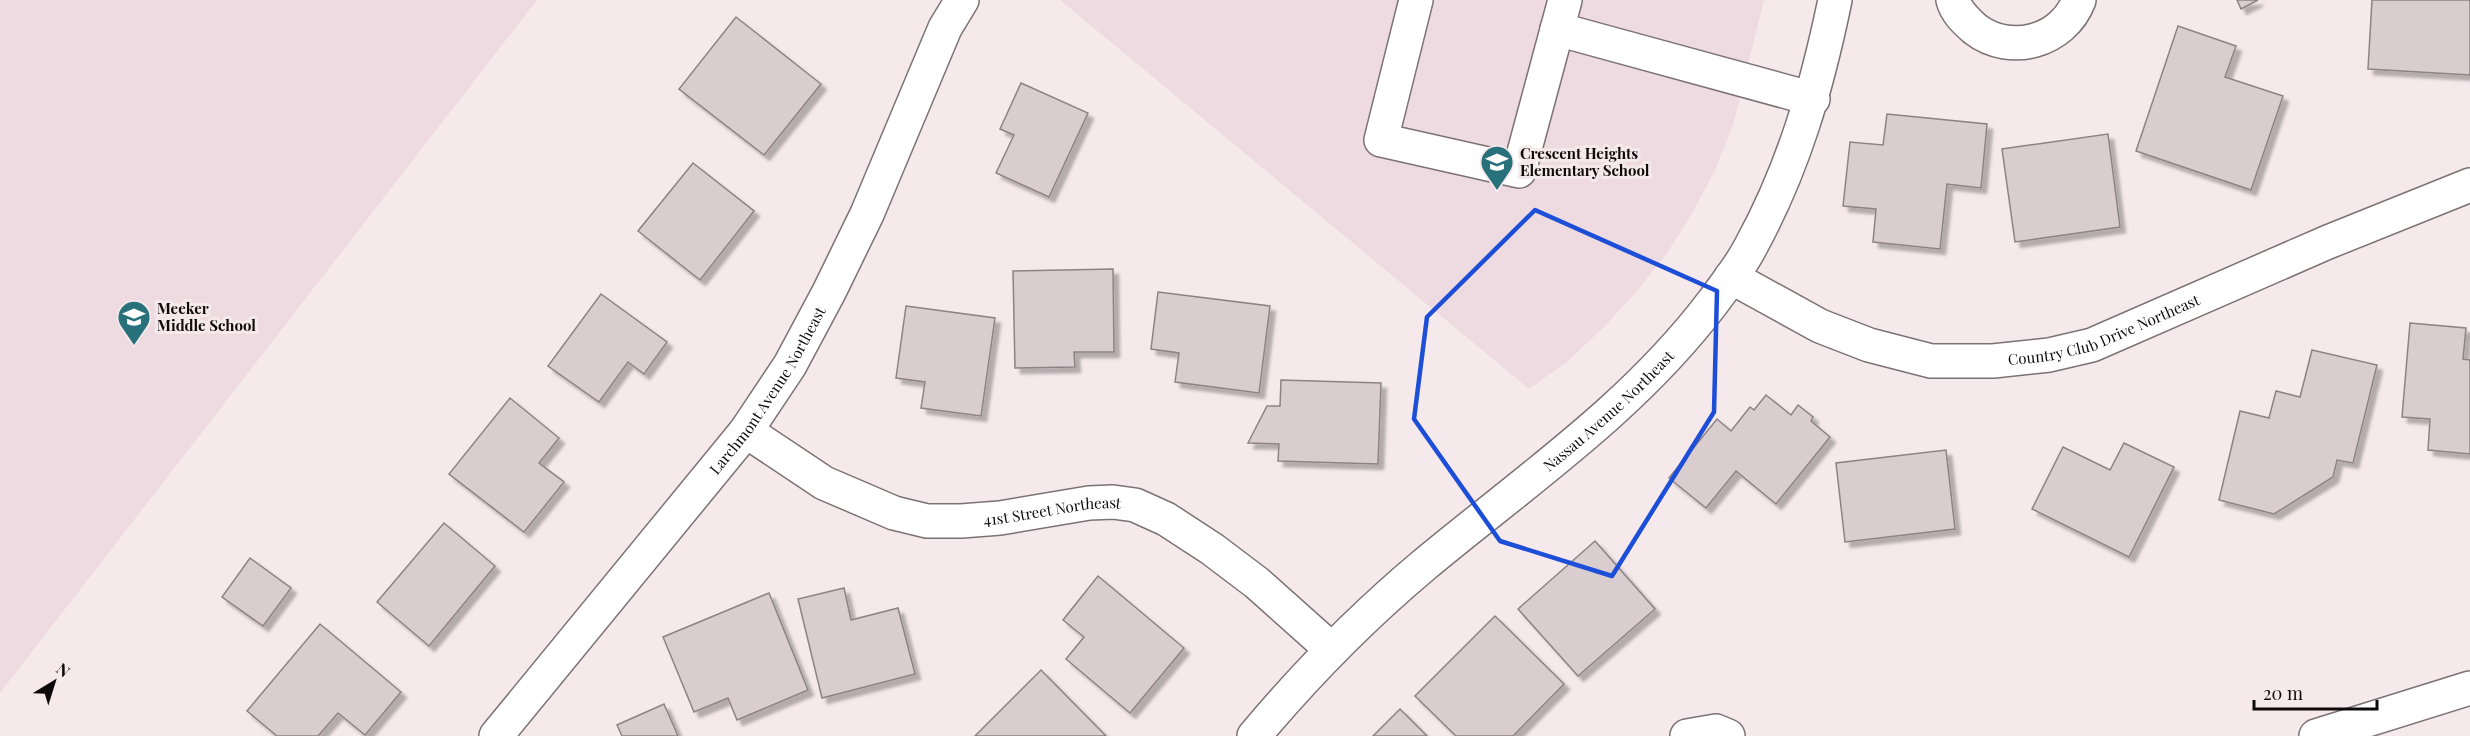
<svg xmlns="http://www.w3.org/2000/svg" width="2470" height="736" viewBox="0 0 2470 736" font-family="'Playfair Display',serif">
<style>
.built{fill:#eedbe1}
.building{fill:#d9cdd0;stroke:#8d8386;stroke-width:1.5;filter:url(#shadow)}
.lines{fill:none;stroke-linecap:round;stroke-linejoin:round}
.minor-casing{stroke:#7c7275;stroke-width:36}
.minor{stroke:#fff;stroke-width:33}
.marked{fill:none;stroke:#1d4ed8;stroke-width:4.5;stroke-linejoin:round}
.labels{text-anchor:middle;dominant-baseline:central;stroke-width:6;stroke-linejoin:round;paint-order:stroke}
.poi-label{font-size:15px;font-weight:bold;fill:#0e0a0b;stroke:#f5e9ec;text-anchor:start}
.street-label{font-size:15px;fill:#0e0a0b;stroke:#f5e9ec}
</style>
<defs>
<filter id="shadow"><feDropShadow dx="5.5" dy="5.5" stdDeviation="1.5" flood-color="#0004"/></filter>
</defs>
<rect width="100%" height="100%" fill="#f5e9ec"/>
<g class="built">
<path d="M0 0H537L0 693Z"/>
<path d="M1060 0H1764L1733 125 1715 170 1693 212 1667 253 1637 291 1604 327 1568 361 1529 389Z"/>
</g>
<g class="building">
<path d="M2237 0H2258L2241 9Z"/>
<path d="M2372 0H2470V75L2368 69Z"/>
<path d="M736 17 821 84 764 155 679 89Z"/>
<path d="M2178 26 2236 46 2225 77 2283 96 2251 190 2136 151Z"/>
<path d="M1021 83 1088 113 1049 197 996 173 1014 135 1000 129Z"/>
<path d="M1887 114 1987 124 1981 188 1947 184 1940 249 1873 242 1876 209 1843 206 1850 142 1883 145Z"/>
<path d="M2108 134 2120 227 2015 242 2002 149Z"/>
<path d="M693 163 754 211 700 280 638 231Z"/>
<path d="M1113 269 1114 352H1074L1075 367 1015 368 1013 271Z"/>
<path d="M1158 292 1270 306 1259 393 1175 382 1179 353 1151 349Z"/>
<path d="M601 294 667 342 644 374 628 362 599 402 548 366Z"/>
<path d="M906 306 995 318 981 416 921 408 925 382 896 378Z"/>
<path d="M2410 323 2466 328 2463 359 2470 360V454L2428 450 2430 419 2402 417Z"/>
<path d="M2312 350 2377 365 2353 463 2337 460 2333 477 2274 514 2219 500 2240 411 2269 418 2276 391 2300 397Z"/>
<path d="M1281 380 1381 383 1378 464 1278 461 1279 444 1248 443 1267 406H1280Z"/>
<path d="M1766 395 1791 415 1798 405 1813 417 1811 421 1830 437 1776 504 1736 471 1706 508 1669 478 1717 419 1731 431 1750 407 1754 410Z"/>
<path d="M510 398 559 438 539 463 564 482 524 532 449 474Z"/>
<path d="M2124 443 2174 467 2129 557 2032 509 2063 447 2110 470Z"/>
<path d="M1946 450 1955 529 1845 542 1836 463Z"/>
<path d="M444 523 495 566 429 646 377 602Z"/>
<path d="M1595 541 1655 609 1578 676 1518 609Z"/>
<path d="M250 558 291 588 263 626 222 597Z"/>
<path d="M1098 576 1184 648 1130 713 1066 659 1084 637 1063 620Z"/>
<path d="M844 588 851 620 898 608 915 674 822 698 798 599Z"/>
<path d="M769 593 808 690 737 720 728 698 694 712 663 637Z"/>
<path d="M1495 616 1564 684 1513 736H1456L1415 696Z"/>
<path d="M320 624 401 692 365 735 338 713 318 736H277L247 711Z"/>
<path d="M1041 670 1106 736H975Z"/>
<path d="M664 704 678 736H622L617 725Z"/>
<path d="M1400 709 1427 736H1373Z"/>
</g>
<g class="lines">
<defs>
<g id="minor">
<path d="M1416 0 1381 140 1519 171 1565 0"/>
<path d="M1953 0C1956 12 1966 21 1975 29 2010 56 2063 42 2079 0"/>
<path d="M1557 29 1813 99"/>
<path id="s1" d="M1731 277 1820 326 1869 345 1931 361H1993L2049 355 2092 345 2328 242 2470 185"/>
<path id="s2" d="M746 431 824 483 894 513 927 521H961L1000 518 1089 503 1113 502 1135 505 1166 519 1212 549 1257 583 1332 650"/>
<path id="s3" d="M496 736 746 431 790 365 829 292 867 214 945 28 962 0"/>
<path id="s4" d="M1254 736C1306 674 1362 617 1424 565 1525 481 1633 408 1713 302 1726 284 1741 266 1751 246 1794 167 1817 87 1835 0"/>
<path d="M1687 736 1716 731 1728 736"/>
<path d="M2316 736 2470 688"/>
</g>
</defs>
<use href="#minor" class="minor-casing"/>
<use href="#minor" class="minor"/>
</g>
<path class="marked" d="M1535 210 1717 291 1714 412 1612 576 1500 541 1414 419 1427 317Z"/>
<defs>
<symbol id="school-pin" viewBox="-11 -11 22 30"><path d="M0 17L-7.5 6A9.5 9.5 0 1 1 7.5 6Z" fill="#28717b" stroke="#f5e9ec"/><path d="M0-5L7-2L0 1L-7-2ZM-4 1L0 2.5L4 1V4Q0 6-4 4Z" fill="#fff"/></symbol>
</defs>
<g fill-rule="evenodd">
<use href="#school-pin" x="1478" y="143" width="38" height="52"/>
<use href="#school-pin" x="115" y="298" width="38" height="52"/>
</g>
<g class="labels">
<g class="poi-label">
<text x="1520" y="153">Crescent Heights<tspan x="1520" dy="17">Elementary School</tspan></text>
<text x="157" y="308">Meeker<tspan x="157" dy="17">Middle School</tspan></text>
</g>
<g class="street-label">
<text stroke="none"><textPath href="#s1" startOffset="396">Country Club Drive Northeast</textPath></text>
<text stroke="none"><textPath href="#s3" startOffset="440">Larchmont Avenue Northeast</textPath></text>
<text stroke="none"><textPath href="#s4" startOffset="482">Nassau Avenue Northeast</textPath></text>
<text stroke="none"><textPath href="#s2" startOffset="330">41st Street Northeast</textPath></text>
</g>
</g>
<g transform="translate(54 682) rotate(38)" stroke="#f5e9ec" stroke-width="4.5" paint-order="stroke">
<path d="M0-4.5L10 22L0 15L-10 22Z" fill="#0e0a0b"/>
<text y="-9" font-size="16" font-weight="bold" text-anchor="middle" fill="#0e0a0b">N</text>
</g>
<path d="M2254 700v9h123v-9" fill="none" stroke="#0e0a0b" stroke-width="3"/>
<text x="2263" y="700" font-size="18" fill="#0e0a0b" stroke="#f5e9ec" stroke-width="4.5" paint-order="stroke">20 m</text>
</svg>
